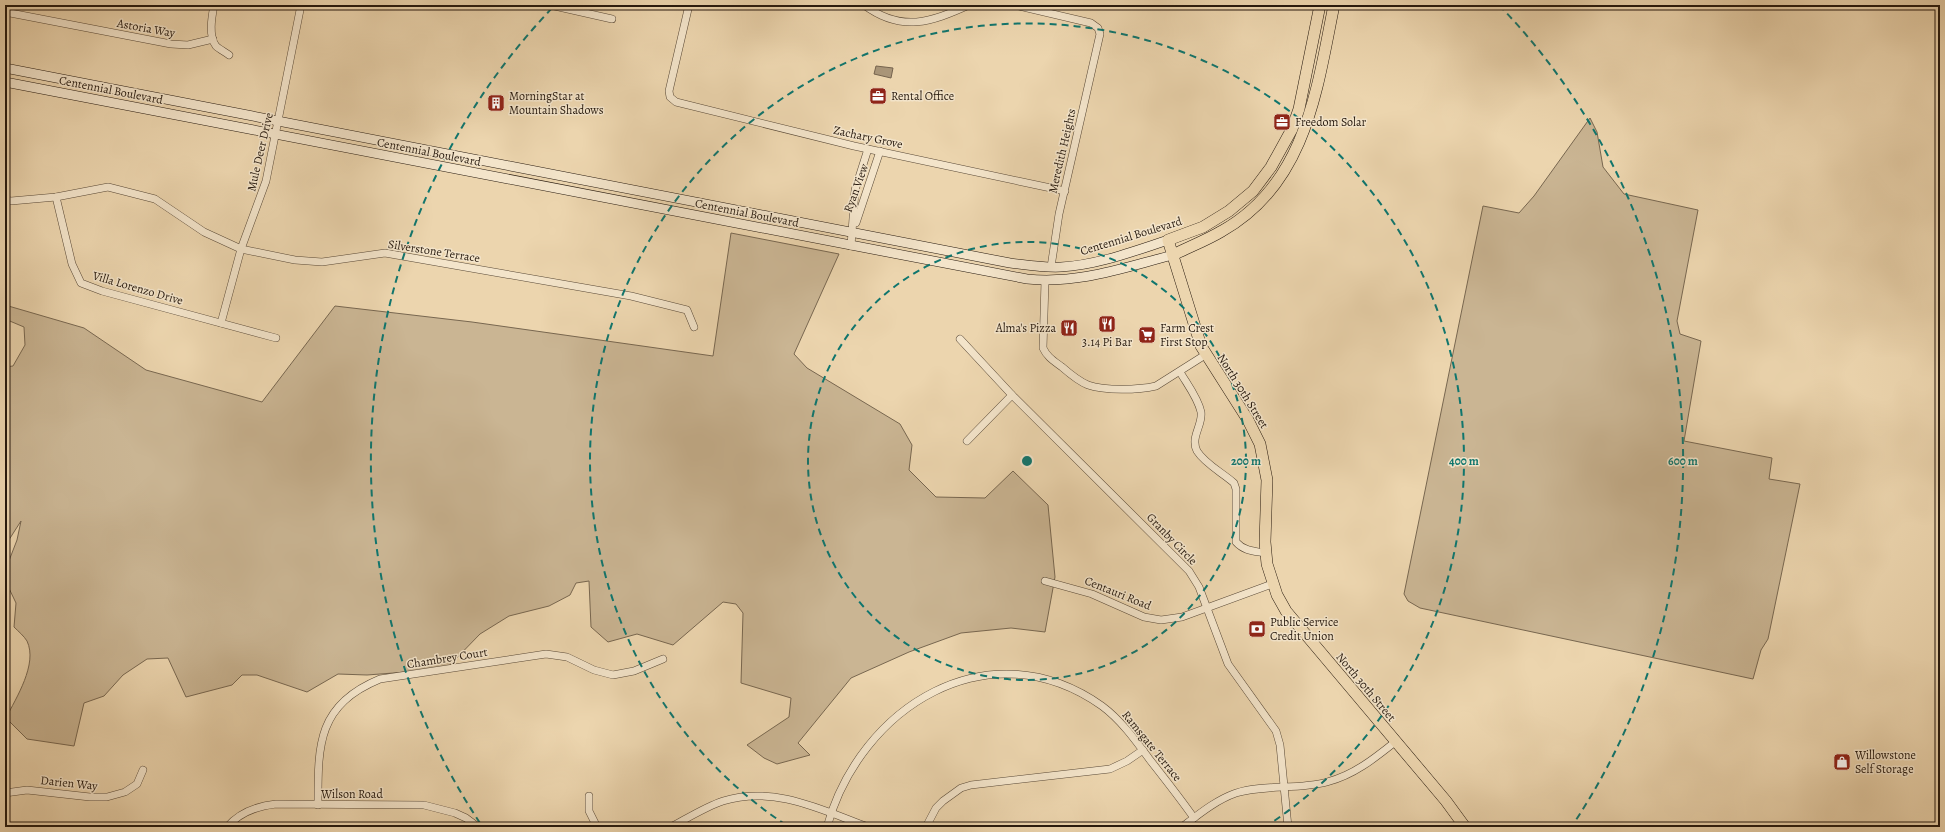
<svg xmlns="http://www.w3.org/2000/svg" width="1945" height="832" viewBox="0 0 1945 832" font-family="Alegreya,serif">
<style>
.green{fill:#cab593;stroke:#786750}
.water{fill:#a99578;stroke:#75634e}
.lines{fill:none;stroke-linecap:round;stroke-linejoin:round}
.street-casing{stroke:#584836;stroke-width:8}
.secondary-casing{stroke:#26190e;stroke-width:10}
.primary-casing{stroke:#26190e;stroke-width:12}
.street{stroke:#f3e4ca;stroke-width:7}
.secondary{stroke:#f3e4ca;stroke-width:9}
.primary{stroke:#ecd5ae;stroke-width:11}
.ring{fill:none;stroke:#0f766e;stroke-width:2;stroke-dasharray:7 5}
.labels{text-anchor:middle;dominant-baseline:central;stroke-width:3;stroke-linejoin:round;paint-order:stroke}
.street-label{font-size:12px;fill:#26190e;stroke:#f3e4ca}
.poi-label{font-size:12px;fill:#26190e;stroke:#f3e4ca;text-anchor:start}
.centre{fill:#0f766e;stroke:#f3e4ca;stroke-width:2}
.ring-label{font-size:12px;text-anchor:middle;font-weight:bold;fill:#0f766e;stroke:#f3e4ca;stroke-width:3;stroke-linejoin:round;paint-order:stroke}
</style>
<rect width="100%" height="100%" fill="#ecd5ae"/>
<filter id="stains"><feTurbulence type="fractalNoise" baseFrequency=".005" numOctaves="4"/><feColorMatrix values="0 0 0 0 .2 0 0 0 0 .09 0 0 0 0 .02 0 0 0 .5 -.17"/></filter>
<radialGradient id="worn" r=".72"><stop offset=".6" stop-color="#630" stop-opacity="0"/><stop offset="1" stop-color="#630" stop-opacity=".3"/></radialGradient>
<g class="green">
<path d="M1590 118 1597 132 1603 167 1624 194 1698 210 1677 321 1680 334 1701 341 1684 441 1772 458 1769 479 1800 484 1768 639 1761 650 1753 679 1420 608 1408 601 1404 594 1483 206 1519 213 1534 196Z"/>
<path d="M731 233 839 254 794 354 807 368 900 424 912 445 909 470 936 497 985 498 1013 471 1048 505 1055 577 1045 632 1011 628 961 633 909 652 851 678 798 743 810 755 777 764 764 758 747 745 789 717 791 698 741 683 743 613 736 604 723 602 673 645 637 634 608 642 591 627 589 581 576 583 570 595 549 606 509 616 480 634 446 669 367 675 338 674 307 692 257 675H242L232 685 186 697 168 658 147 659 123 675 104 696 84 703 74 746 27 739 6 718C16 698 38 664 27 641 24 636 18 631 14 627L16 603 5 580V571L17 540 21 521 5 546V367L13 366 25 345 24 327 5 319V305L84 328 146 370 262 402 335 306 472 322 713 356Z"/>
</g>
<path class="water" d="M876 66 893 68 891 78 874 74Z"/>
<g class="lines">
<defs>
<g id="street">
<path d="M7 5 5 12 171 44 188 45 213 39"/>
<path d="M214 5C212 16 208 36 216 46 219 49 225 52 229 55"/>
<path d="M550 5 612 19"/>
<path d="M689 5 669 91 670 97 676 102 854 146 1065 191"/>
<path d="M864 5C902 33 931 22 969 5"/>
<path d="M1014 5 1091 23 1098 28 1100 34 1059 214 1051 267"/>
<path d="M56 197 72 264 81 283 102 291 276 338"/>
<path d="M5 200 11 201 56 197 108 187 155 199 204 232 241 249 295 260 322 262 385 253 631 296 687 310 694 327"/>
<path d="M856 223 880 151"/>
<path d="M851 246 855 190 868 149"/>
<path d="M1045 281 1043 348C1047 357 1054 361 1062 367 1070 374 1078 381 1088 385 1105 391 1139 390 1156 386L1205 355"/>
<path d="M221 323 241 249 266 181 301 5"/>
<path d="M960 339 1012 395 1179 561 1189 571 1199 587 1228 664 1276 731 1280 745 1288 827"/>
<path d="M1180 372C1187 384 1198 398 1201 412 1203 425 1190 437 1197 451 1205 464 1223 473 1234 483L1236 489V542C1244 551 1254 551 1265 553"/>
<path d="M967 441 1012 395"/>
<path d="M1045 581 1092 594 1144 617 1161 620 1182 617 1272 584"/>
<path d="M5 793 27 790 90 797H107L125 792 137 784 143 770"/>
<path d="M589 796V811L597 827"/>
<path d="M318 805C318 745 317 705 380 679L546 654 567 657 594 670 613 675 634 671 663 659"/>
<path d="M227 827C240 812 257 806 276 804L424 805 455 813 466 818 478 827"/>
<path d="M671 827C688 818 705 807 723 801 774 785 822 810 868 827"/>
<path d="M827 827C860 707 989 626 1102 706 1121 720 1136 741 1150 760 1165 779 1180 798 1194 818"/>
<path d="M926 827 936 808 943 801 961 788 971 785 1110 769 1127 761 1143 750"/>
<path d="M1182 827C1199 814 1216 800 1236 793 1265 784 1298 790 1327 782 1354 775 1375 758 1395 742"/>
</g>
<g id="secondary">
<path d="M5 68 1010 263C1027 265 1044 268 1061 267 1098 265 1134 251 1168 240"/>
<path d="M5 82 1027 279C1080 284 1122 268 1173 255"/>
</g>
<g id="primary">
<path d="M1320 5 1299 109 1292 129 1271 167 1253 191 1229 211 1203 227 1168 240 1201 346 1248 420 1260 444 1267 480 1265 542 1267 564 1277 595 1286 611 1446 801 1465 827"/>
<path d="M1173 255C1189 247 1207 240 1222 231 1306 184 1317 89 1334 5"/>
</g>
</defs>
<use href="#street" class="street-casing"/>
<use href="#secondary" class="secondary-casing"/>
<use href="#primary" class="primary-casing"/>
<use href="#street" class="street"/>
<use href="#secondary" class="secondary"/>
<use href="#primary" class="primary"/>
</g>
<g class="ring">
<circle cx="1027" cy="461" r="219"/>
<path d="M786 825A437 437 0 1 1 1268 825"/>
<path d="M480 823A656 656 0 0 1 555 5M1499 5A656 656 0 0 1 1574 823"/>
</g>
<defs>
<symbol id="office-square" viewBox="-11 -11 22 22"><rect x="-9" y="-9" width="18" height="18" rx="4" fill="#8f2418" stroke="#f3e4ca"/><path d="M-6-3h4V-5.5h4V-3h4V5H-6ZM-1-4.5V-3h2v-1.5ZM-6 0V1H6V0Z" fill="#fff"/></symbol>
<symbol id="building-square" viewBox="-11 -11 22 22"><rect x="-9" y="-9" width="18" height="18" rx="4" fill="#8f2418" stroke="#f3e4ca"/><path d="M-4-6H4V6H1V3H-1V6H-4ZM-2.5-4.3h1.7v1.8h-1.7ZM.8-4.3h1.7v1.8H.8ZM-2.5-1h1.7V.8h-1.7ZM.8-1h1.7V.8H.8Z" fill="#fff"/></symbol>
<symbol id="restaurant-square" viewBox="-11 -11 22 22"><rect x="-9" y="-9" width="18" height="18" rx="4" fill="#8f2418" stroke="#f3e4ca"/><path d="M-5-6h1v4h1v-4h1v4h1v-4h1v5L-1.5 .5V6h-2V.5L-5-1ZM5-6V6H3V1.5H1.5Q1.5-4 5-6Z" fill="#fff"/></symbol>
<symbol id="supermarket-square" viewBox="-11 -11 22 22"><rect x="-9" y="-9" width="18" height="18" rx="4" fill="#8f2418" stroke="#f3e4ca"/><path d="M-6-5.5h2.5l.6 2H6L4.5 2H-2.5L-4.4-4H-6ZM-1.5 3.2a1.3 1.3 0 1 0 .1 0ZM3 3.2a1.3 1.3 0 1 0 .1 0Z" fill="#fff"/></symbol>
<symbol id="bank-square" viewBox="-11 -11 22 22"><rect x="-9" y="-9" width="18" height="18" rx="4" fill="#8f2418" stroke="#f3e4ca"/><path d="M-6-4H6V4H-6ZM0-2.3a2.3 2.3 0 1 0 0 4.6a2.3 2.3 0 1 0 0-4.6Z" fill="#fff"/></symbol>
<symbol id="shop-square" viewBox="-11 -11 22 22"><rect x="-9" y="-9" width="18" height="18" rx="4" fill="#8f2418" stroke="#f3e4ca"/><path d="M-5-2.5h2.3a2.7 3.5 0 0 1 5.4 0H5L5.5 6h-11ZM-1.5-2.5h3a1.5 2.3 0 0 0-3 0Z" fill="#fff"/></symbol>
</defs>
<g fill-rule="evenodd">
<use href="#office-square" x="868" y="86" width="20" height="20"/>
<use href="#building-square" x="486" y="93" width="20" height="20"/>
<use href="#office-square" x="1272" y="112" width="20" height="20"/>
<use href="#restaurant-square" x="1097" y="314" width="20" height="20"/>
<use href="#restaurant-square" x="1059" y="318" width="20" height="20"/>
<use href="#supermarket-square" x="1137" y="325" width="20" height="20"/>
<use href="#bank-square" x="1247" y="619" width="20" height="20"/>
<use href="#shop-square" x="1832" y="752" width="20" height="20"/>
</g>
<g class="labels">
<g class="street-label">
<text transform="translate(146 28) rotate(10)">Astoria Way</text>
<text transform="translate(111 90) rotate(11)">Centennial Boulevard</text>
<text transform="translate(868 137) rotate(12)">Zachary Grove</text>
<text transform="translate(1062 151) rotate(-77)">Meredith Heights</text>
<text transform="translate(260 152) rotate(-77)">Mule Deer Drive</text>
<text transform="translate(429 152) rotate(11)">Centennial Boulevard</text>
<text transform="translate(856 188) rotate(-70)">Ryan View</text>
<text transform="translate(747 213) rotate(11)">Centennial Boulevard</text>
<text transform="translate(1131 236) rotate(-17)">Centennial Boulevard</text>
<text transform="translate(434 251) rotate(9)">Silverstone Terrace</text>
<text transform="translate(138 288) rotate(16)">Villa Lorenzo Drive</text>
<text transform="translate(1243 391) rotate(58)">North 30th Street</text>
<text transform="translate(1172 539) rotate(46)">Granby Circle</text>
<text transform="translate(1118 593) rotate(22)">Centauri Road</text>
<text transform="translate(447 658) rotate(-9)">Chambrey Court</text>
<text transform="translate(1366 687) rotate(50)">North 30th Street</text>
<text transform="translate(1152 746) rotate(51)">Ramsgate Terrace</text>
<text transform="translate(69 783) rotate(6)">Darien Way</text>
<text x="352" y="794">Wilson Road</text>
</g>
<g class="poi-label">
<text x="509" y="96">MorningStar at<tspan x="509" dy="14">Mountain Shadows</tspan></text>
<text x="891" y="96">Rental Office</text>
<text x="1295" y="122">Freedom Solar</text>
<text x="1056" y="328" text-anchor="end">Alma's Pizza</text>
<text x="1160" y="328">Farm Crest<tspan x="1160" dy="14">First Stop</tspan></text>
<text x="1107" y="342" text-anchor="middle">3.14 Pi Bar</text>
<text x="1270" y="622">Public Service<tspan x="1270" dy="14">Credit Union</tspan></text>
<text x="1855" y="755">Willowstone<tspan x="1855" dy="14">Self Storage</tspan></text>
</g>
</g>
<circle cx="1027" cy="461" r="6" class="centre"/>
<g class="ring-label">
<text x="1246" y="465">200 m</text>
<text x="1464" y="465">400 m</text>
<text x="1683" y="465">600 m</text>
</g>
<rect width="1945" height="832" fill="none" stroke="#ecd5ae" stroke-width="20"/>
<rect x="6" y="6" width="1933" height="820" fill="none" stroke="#26190e" stroke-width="2"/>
<rect x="10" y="10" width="1925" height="812" fill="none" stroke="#26190e"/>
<rect width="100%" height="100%" filter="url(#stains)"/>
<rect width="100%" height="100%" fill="url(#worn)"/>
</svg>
